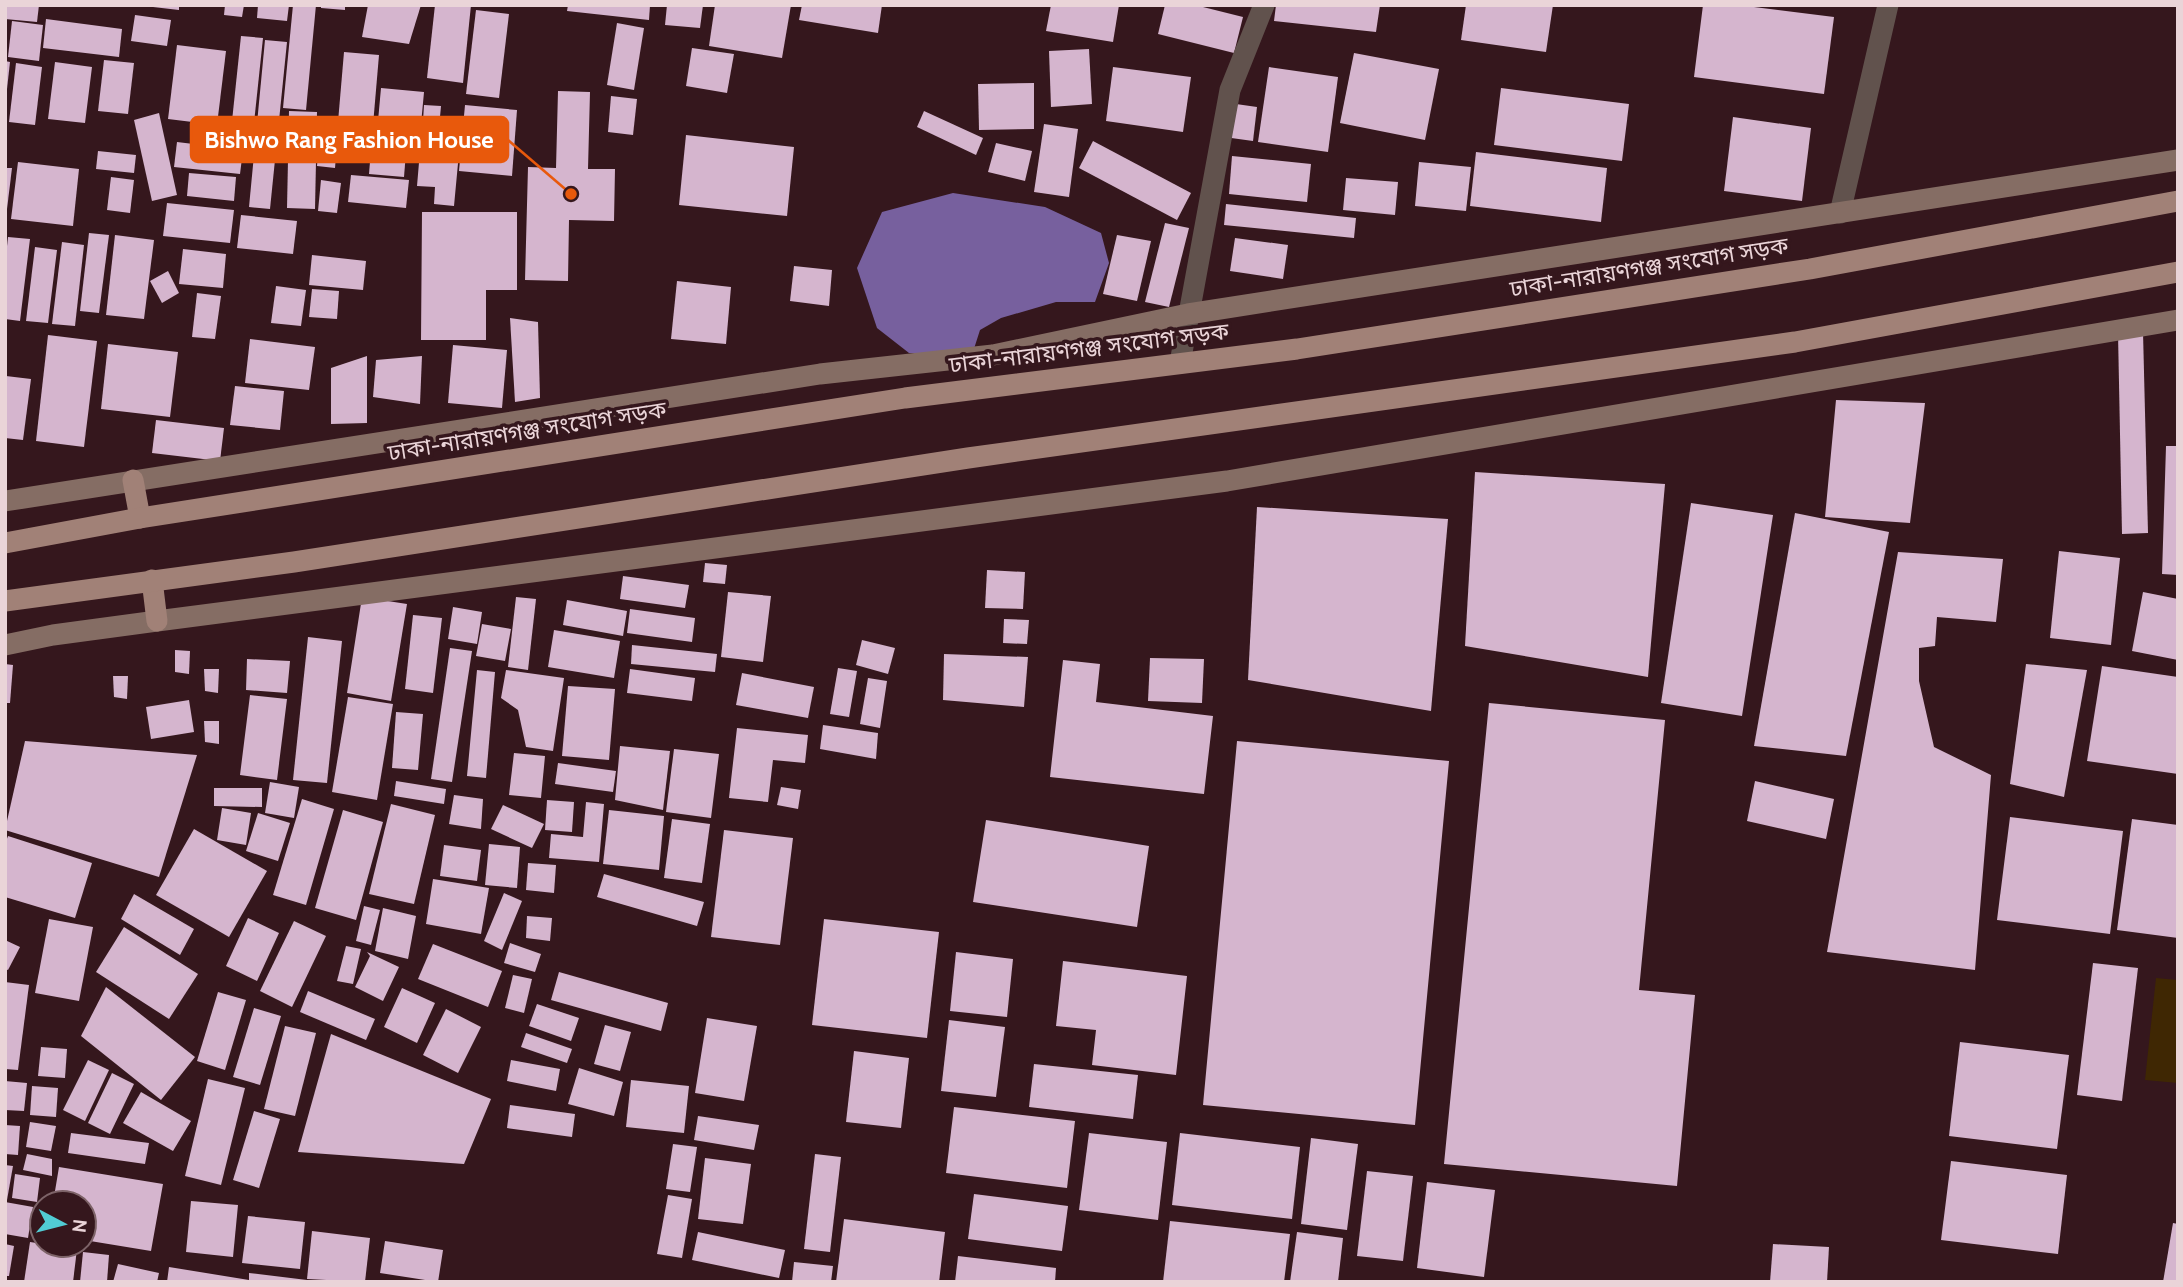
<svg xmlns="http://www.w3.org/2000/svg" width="2183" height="1287" viewBox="0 0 2183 1287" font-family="Cabin,'Noto Sans Bengali',sans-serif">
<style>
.green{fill:#3f2703}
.water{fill:#77609e}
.building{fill:#d5b5ce}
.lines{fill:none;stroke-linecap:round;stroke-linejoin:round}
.street{stroke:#61524d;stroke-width:21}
.secondary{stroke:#856d64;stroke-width:21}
.primary{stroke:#a18177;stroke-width:21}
.labels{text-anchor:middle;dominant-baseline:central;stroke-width:7;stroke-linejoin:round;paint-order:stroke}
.street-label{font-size:23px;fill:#ead4d8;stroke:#35171d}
.leader{fill:none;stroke:#e8590c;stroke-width:2.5}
.callout-dot{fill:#e8590c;stroke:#35171d;stroke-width:2.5}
.callout{fill:#e8590c;stroke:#e8590c;stroke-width:2.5}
.callout-label{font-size:24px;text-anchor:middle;font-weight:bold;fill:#fff}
</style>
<rect width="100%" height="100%" fill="#35171d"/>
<path class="green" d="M2156 978 2178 980V1083L2145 1080Z"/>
<path class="water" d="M953 193 1045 207 1101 233 1109 263 1095 302H1056L1001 318 980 330 972 355 909 353 877 328 857 268 882 212Z"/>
<g class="building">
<path d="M5 5H39L37 22 5 19Z"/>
<path d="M153 5H179V10L153 7Z"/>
<path d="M225 5H244L242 17 224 15Z"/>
<path d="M258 5H289L287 21 257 18Z"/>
<path d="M293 5H316L306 110 283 108Z"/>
<path d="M321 5H345V10L321 8Z"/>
<path d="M368 5H421L409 44 362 37Z"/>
<path d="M435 5H471L463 83 427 78Z"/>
<path d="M568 5H650L649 20 567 11Z"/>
<path d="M667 5H703L700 28 665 25Z"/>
<path d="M715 5H791L782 58 709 46Z"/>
<path d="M802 5H882L878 33 799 20Z"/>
<path d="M1051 5H1119L1113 42 1046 31Z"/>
<path d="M1165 5H1195L1243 17 1234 53 1158 34Z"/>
<path d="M1276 5H1380L1376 32 1274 21Z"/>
<path d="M1466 5H1553L1546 52 1461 40Z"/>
<path d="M1703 5H1738L1834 17 1824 94 1694 77Z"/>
<path d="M476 10 509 14 499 98 466 94Z"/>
<path d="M135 15 171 20 167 46 131 41Z"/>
<path d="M46 19 122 29 119 57 43 48Z"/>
<path d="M12 21 43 25 39 61 8 57Z"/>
<path d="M617 23 644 28 634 90 607 85Z"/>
<path d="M241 36 263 38 254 123 232 121Z"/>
<path d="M265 40 287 42 270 209 249 207Z"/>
<path d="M177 45 226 51 217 125 168 119Z"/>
<path d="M692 48 734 54 727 93 686 86Z"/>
<path d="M1089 49 1092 104 1051 107 1049 51Z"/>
<path d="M344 52 379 55 373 125 338 122Z"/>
<path d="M1354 53 1439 69 1425 140 1340 123Z"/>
<path d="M104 60 134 63 128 114 98 111Z"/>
<path d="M5 61 10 62 7 89H5Z"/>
<path d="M55 62 92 67 85 123 48 119Z"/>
<path d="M16 63 42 67 35 125 9 122Z"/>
<path d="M1113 67 1191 77 1183 132 1106 121Z"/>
<path d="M1269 67 1338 77 1328 152 1258 142Z"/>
<path d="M1034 83V129L979 130 978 84Z"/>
<path d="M381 88 424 92 419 146 376 143Z"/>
<path d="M1501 88 1629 104 1622 161 1494 145Z"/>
<path d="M558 91 590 92 588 169H615L614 221 569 220 568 281 525 280 528 167 556 168Z"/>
<path d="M611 96 637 99 633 135 608 132Z"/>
<path d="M1229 103 1257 107 1253 141 1224 137Z"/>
<path d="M424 105 441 106 438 139 422 137Z"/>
<path d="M465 105 517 110 512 176 459 171Z"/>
<path d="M289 111 317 112 315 209 287 208Z"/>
<path d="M924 111 983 138 976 155 917 127Z"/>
<path d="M159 113 177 195 152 201 134 120Z"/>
<path d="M1733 117 1811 128 1802 201 1724 191Z"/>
<path d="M1044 124 1078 129 1069 197 1034 192Z"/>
<path d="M320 131 338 133 335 168 317 166Z"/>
<path d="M686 135 794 147 787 216 679 205Z"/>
<path d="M421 139 460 142 454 206 434 204 435 187 417 186Z"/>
<path d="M1093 141 1191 193 1177 220 1079 168Z"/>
<path d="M177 142 243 150 240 174 174 167Z"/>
<path d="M996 143 1032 151 1025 181 988 172Z"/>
<path d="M371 149 406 152 404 177 369 174Z"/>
<path d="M98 151 136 155 134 173 96 169Z"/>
<path d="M1476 152 1607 168 1601 222 1470 206Z"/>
<path d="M1232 156 1311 164 1307 202 1229 194Z"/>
<path d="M18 162 79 169 73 226 11 219Z"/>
<path d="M1419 162 1471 167 1466 211 1415 206Z"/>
<path d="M5 168H12L7 209H5Z"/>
<path d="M189 173 236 177 234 201 187 196Z"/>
<path d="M351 175 409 180 406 208 348 202Z"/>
<path d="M111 177 134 180 130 213 107 210Z"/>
<path d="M1346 178 1398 182 1395 215 1343 210Z"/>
<path d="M321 180 341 183 337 213 318 211Z"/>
<path d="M167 203 234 210 230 243 163 236Z"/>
<path d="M1226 204 1356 218 1354 238 1224 225Z"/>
<path d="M422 212H517V290H486V340H421Z"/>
<path d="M241 215 297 221 293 254 237 248Z"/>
<path d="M1165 223 1189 228 1169 307 1145 302Z"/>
<path d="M89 233 109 235 99 313 80 311Z"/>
<path d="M115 235 154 240 144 319 106 315Z"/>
<path d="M1117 235 1151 241 1137 301 1103 294Z"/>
<path d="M8 237 30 239 20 321 5 319V265Z"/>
<path d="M1235 238 1288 245 1283 279 1230 271Z"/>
<path d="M62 242 84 245 75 326 52 324Z"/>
<path d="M35 247 57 250 48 323 26 321Z"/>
<path d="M183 249 226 254 223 288 179 284Z"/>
<path d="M312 255 366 261 363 290 309 285Z"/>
<path d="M794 266 832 270 829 306 790 301Z"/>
<path d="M168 271 179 293 162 303 150 281Z"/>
<path d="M677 281 731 287 726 344 671 339Z"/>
<path d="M276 286 306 290 301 326 271 323Z"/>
<path d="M312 289 339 291 337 319 309 317Z"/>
<path d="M197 293 221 296 215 339 192 337Z"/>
<path d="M510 318 538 322 540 398 515 402Z"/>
<path d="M2143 332 2148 533 2122 534 2118 333Z"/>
<path d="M48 335 97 341 84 447 36 441Z"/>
<path d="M250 339 315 347 309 390 245 383Z"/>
<path d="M108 344 178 352 170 417 101 409Z"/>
<path d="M453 345 507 350 502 408 448 403Z"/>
<path d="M367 356V423L331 424V368Z"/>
<path d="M422 356 420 404 373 397 376 360Z"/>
<path d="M6 376 31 379 23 440 5 438Z"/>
<path d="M235 386 284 391 280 430 230 425Z"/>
<path d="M1836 400 1925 403 1910 523 1825 517Z"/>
<path d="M156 420 224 428 220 461 152 453Z"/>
<path d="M2166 446H2178V575L2162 574Z"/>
<path d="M1475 472 1665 484 1648 677 1465 646Z"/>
<path d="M1691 503 1773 515 1742 716 1661 703Z"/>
<path d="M1257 507 1448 519 1431 711 1248 680Z"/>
<path d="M1795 513 1889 532 1846 756 1754 746Z"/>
<path d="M2059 551 2120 558 2111 645 2050 638Z"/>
<path d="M1898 552 2003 559 1996 622 1937 617 1935 646 1919 648V681L1934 747 1991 775 1975 970 1827 952Z"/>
<path d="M705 563 727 565 725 584 703 582Z"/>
<path d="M987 570 1025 572 1023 609 985 608Z"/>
<path d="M623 576 689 585 685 608 620 599Z"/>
<path d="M728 592 771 596 763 662 721 657Z"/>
<path d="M2143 592 2178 599V660L2132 651Z"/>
<path d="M362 597 407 604 391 701 347 693Z"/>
<path d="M516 597 536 599 528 670 508 667Z"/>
<path d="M567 600 627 611 623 636 563 625Z"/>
<path d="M453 607 482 612 477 644 448 639Z"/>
<path d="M630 609 695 618 692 642 627 633Z"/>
<path d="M413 615 442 618 433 693 405 689Z"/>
<path d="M1004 619 1029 620 1027 644 1003 643Z"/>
<path d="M482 624 511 629 505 661 476 656Z"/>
<path d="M554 630 620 641 614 678 548 667Z"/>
<path d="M308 637 342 641 327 783 293 780Z"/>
<path d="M862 640 895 648 888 674 856 665Z"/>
<path d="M632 645 717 654 715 672 631 664Z"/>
<path d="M450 648 472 651 452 782 431 779Z"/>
<path d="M175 650 190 651 189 674 175 672Z"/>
<path d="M944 654 1028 657 1024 707 943 700Z"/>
<path d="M1150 658 1204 659 1202 703 1148 701Z"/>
<path d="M247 659 290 661 287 693 246 690Z"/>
<path d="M1063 660 1100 664 1096 702 1213 716 1204 794 1050 777Z"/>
<path d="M5 664 13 665 10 703H5Z"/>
<path d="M2026 664 2087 670 2064 797 2010 784Z"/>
<path d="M2102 666 2178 677V774L2087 761Z"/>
<path d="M838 668 857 671 849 717 830 714Z"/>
<path d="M204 669H219L218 693 205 691Z"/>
<path d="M630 669 695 678 692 701 627 693Z"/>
<path d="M477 670 495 672 486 778 467 776Z"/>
<path d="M506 670 564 678 553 751 526 747 518 710 501 698Z"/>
<path d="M742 673 814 687 808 718 736 705Z"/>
<path d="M113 676H128L127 699 114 697Z"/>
<path d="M868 678 887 681 880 728 860 724Z"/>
<path d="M568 686 615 689 609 760 562 756Z"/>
<path d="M250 695 287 699 277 780 240 775Z"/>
<path d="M348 697 393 704 377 800 332 792Z"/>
<path d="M189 700 194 732 151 739 146 707Z"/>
<path d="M1489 703 1665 720 1639 990 1695 995 1677 1186 1444 1164Z"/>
<path d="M396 712 423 714 418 770 392 768Z"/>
<path d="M204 721H219V744L205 742Z"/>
<path d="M823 725 878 733 876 759 820 749Z"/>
<path d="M737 728 808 735 805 763 773 760 768 802 729 798Z"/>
<path d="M25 741 197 755 159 877 5 830Z"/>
<path d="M1237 741 1449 761 1415 1125 1203 1105Z"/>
<path d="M620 746 670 751 663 810 615 800Z"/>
<path d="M674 749 719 754 711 818 666 812Z"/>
<path d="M514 753 545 756 541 798 509 795Z"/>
<path d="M558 763 616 771 613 792 555 784Z"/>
<path d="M396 781 446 789 444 804 394 796Z"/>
<path d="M1755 781 1834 799 1826 839 1747 821Z"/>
<path d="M270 782 299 787 294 818 265 813Z"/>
<path d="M781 787 801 790 798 809 777 805Z"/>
<path d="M214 788H262V807L214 806Z"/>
<path d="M454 795 483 799 481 829 449 824Z"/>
<path d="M302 799 334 809 306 905 273 895Z"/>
<path d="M547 800 574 802 572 832 545 830Z"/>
<path d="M586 802 604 804 599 862 549 858 551 834 583 837Z"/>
<path d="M391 804 435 815 414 904 369 894Z"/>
<path d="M503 805 544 824 532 848 491 829Z"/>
<path d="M222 808 251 813 246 845 217 840Z"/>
<path d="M343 810 383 822 356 920 315 908Z"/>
<path d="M609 810 664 816 659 870 603 864Z"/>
<path d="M258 813 290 823 278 861 246 851Z"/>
<path d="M2010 817 2123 831 2110 934 1997 920Z"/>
<path d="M672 819 710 824 702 883 664 878Z"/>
<path d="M2132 819 2178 825V938L2117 930Z"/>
<path d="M986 820 1149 846 1137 927 973 902Z"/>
<path d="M194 829 267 871 229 937 156 895Z"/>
<path d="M724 830 793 838 780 945 711 937Z"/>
<path d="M8 836 92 863 75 918 5 897V844Z"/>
<path d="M489 844 520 847 517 888 485 885Z"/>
<path d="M444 845 481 850 477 881 440 876Z"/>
<path d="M528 863 556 865 554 893 526 890Z"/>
<path d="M604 874 704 902 697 926 597 897Z"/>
<path d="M433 879 489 888 481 934 426 924Z"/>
<path d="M504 893 522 901 502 950 484 941Z"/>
<path d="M134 894 194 929 180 955 121 919Z"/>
<path d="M364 906 380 910 371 945 356 941Z"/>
<path d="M383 908 416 916 408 959 375 951Z"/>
<path d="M527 916 552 918 550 941 526 938Z"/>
<path d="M248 918 279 933 257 981 226 966Z"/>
<path d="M49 919 93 927 79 1001 35 993Z"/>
<path d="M824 919 939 932 927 1038 812 1025Z"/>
<path d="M294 921 326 936 292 1007 260 991Z"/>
<path d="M124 927 198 974 169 1019 96 972Z"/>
<path d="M5 940 20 947 8 970 5 969Z"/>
<path d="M510 943 541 954 535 972 504 963Z"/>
<path d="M433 944 502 971 488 1007 418 979Z"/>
<path d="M346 946 361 949 353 984 337 981Z"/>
<path d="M367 952 399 967 383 1001 355 987 370 956Z"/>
<path d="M956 952 1013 959 1007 1017 950 1011Z"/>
<path d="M1063 961 1187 976 1176 1075 1092 1065 1096 1030 1056 1026Z"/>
<path d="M2093 963 2138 968 2122 1101 2077 1095Z"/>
<path d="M559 972 668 1003 661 1031 551 1000Z"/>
<path d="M513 975 532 979 524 1013 505 1008Z"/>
<path d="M5 982 29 985 18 1070 5 1069Z"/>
<path d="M106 987 195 1057 161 1100 81 1036Z"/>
<path d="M402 988 435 1003 417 1043 384 1027Z"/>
<path d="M308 991 375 1019 366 1040 300 1012Z"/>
<path d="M218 992 246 1000 225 1070 197 1061Z"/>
<path d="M537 1004 579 1018 571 1041 529 1026Z"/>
<path d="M254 1008 281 1016 260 1085 233 1077Z"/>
<path d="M446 1009 481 1027 458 1073 423 1055Z"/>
<path d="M707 1018 757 1026 744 1101 695 1093Z"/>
<path d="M949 1020 1005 1027 996 1097 941 1091Z"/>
<path d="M605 1025 631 1032 620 1071 594 1064Z"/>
<path d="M285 1026 316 1033 295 1116 264 1109Z"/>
<path d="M526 1033 572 1049 567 1063 521 1047Z"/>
<path d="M331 1034 491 1099 464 1164 298 1152Z"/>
<path d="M1960 1042 2069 1055 2057 1149 1949 1136Z"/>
<path d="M41 1047 67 1049 65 1078 38 1076Z"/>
<path d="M854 1051 909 1058 901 1128 846 1122Z"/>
<path d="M88 1060 109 1070 85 1121 63 1110Z"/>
<path d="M511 1060 560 1069 556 1091 507 1081Z"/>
<path d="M1034 1064 1138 1075 1133 1119 1029 1107Z"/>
<path d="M579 1068 623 1082 614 1116 568 1104Z"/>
<path d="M112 1073 134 1084 110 1134 88 1123Z"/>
<path d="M208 1079 245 1088 221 1185 185 1176Z"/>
<path d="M631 1080 689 1086 684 1133 626 1127Z"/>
<path d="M5 1081 27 1083 24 1111 5 1110Z"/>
<path d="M32 1086 58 1088 56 1117 30 1115Z"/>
<path d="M141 1092 191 1121 173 1151 123 1123Z"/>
<path d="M510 1105 575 1114 572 1137 507 1128Z"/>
<path d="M954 1107 1075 1121 1067 1188 946 1173Z"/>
<path d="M254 1111 280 1119 259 1188 233 1180Z"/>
<path d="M698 1116 759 1125 754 1150 694 1140Z"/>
<path d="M30 1122 56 1126 51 1151 26 1147Z"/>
<path d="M5 1125 20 1126 18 1155 5 1154Z"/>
<path d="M71 1133 149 1143 145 1164 68 1153Z"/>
<path d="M1089 1133 1167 1142 1158 1220 1079 1210Z"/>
<path d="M1180 1133 1300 1147 1292 1219 1172 1205Z"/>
<path d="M1311 1138 1358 1144 1347 1230 1301 1224Z"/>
<path d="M673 1144 697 1147 690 1192 666 1189Z"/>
<path d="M27 1154 52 1159V1176L23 1170Z"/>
<path d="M815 1154 841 1157 830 1252 804 1249Z"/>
<path d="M705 1158 751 1164 743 1224 698 1219Z"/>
<path d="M1951 1161 2067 1175 2058 1254 1941 1240Z"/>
<path d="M5 1165 13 1166 7 1200H5Z"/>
<path d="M59 1167 163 1184 151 1251 84 1240V1203H53Z"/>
<path d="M1367 1171 1413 1176 1403 1261 1357 1256Z"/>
<path d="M15 1174 40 1178 37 1202 12 1198Z"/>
<path d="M1427 1182 1495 1190 1484 1277 1417 1268Z"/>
<path d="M974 1194 1068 1206 1062 1251 968 1239Z"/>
<path d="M668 1195 692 1199 682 1258 657 1254Z"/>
<path d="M191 1201 238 1205 233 1257 186 1252Z"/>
<path d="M5 1202 33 1207 28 1238 5 1234Z"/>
<path d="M248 1216 305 1222 300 1269 242 1263Z"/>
<path d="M844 1219 945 1232 939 1282H836Z"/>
<path d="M1170 1221 1290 1234 1284 1282H1163Z"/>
<path d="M2173 1223 2178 1224V1282H2163Z"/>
<path d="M312 1231 370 1238 365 1282 307 1279Z"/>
<path d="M698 1232 785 1250 779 1278 692 1260Z"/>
<path d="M1297 1232 1343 1238 1338 1282H1290Z"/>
<path d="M385 1241 443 1250 438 1282 380 1273Z"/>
<path d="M30 1242 77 1249 73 1282H24Z"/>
<path d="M5 1244 14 1246 9 1276H5Z"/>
<path d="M1773 1244 1829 1247 1827 1282H1770Z"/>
<path d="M83 1252 109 1255 107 1282H80Z"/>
<path d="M958 1256 1056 1268 1055 1282H955Z"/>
<path d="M794 1262 833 1266 831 1282H792Z"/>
<path d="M118 1264 159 1273 157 1282H113Z"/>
<path d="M169 1267 249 1280V1273L307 1280V1282H167Z"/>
</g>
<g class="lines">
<g class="street">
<path d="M1840 213 1888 5"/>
<path d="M1180 363 1230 90 1264 5"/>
</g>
<g class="secondary">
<path d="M5 501 820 374 993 355 1188 314 2178 160"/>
<path d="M5 645 53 635 157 621 1227 481 2178 320"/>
</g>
<g class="primary">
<path d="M133 480 140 518"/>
<path d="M5 543 140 518 905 398 1297 349 1810 269 2178 201"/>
<path d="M152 580 157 621"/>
<path d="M5 601 294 562 968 458 1795 342 2178 272"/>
</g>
</g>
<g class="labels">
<g class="street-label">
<text transform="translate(1649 267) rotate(-9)">ঢাকা-নারায়ণগঞ্জ সংযোগ সড়ক</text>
<text transform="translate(1089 348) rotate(-7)">ঢাকা-নারায়ণগঞ্জ সংযোগ সড়ক</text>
<text transform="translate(527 431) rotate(-9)">ঢাকা-নারায়ণগঞ্জ সংযোগ সড়ক</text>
</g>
</g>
<path class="leader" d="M571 194L508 140"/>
<circle class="callout-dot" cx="571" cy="194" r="7"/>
<rect class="callout" x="191" y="117" width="317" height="45" rx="7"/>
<g class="callout-label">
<text x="349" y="148">Bishwo Rang Fashion House</text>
</g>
<rect width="2183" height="1287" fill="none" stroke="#ead4d8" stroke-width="14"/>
<g transform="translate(63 1224) rotate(97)"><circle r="33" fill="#35171d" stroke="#7d6368" stroke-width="2"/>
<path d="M0-5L12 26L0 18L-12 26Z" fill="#51ccd4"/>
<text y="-10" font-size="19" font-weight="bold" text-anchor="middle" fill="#ead4d8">N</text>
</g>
</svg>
